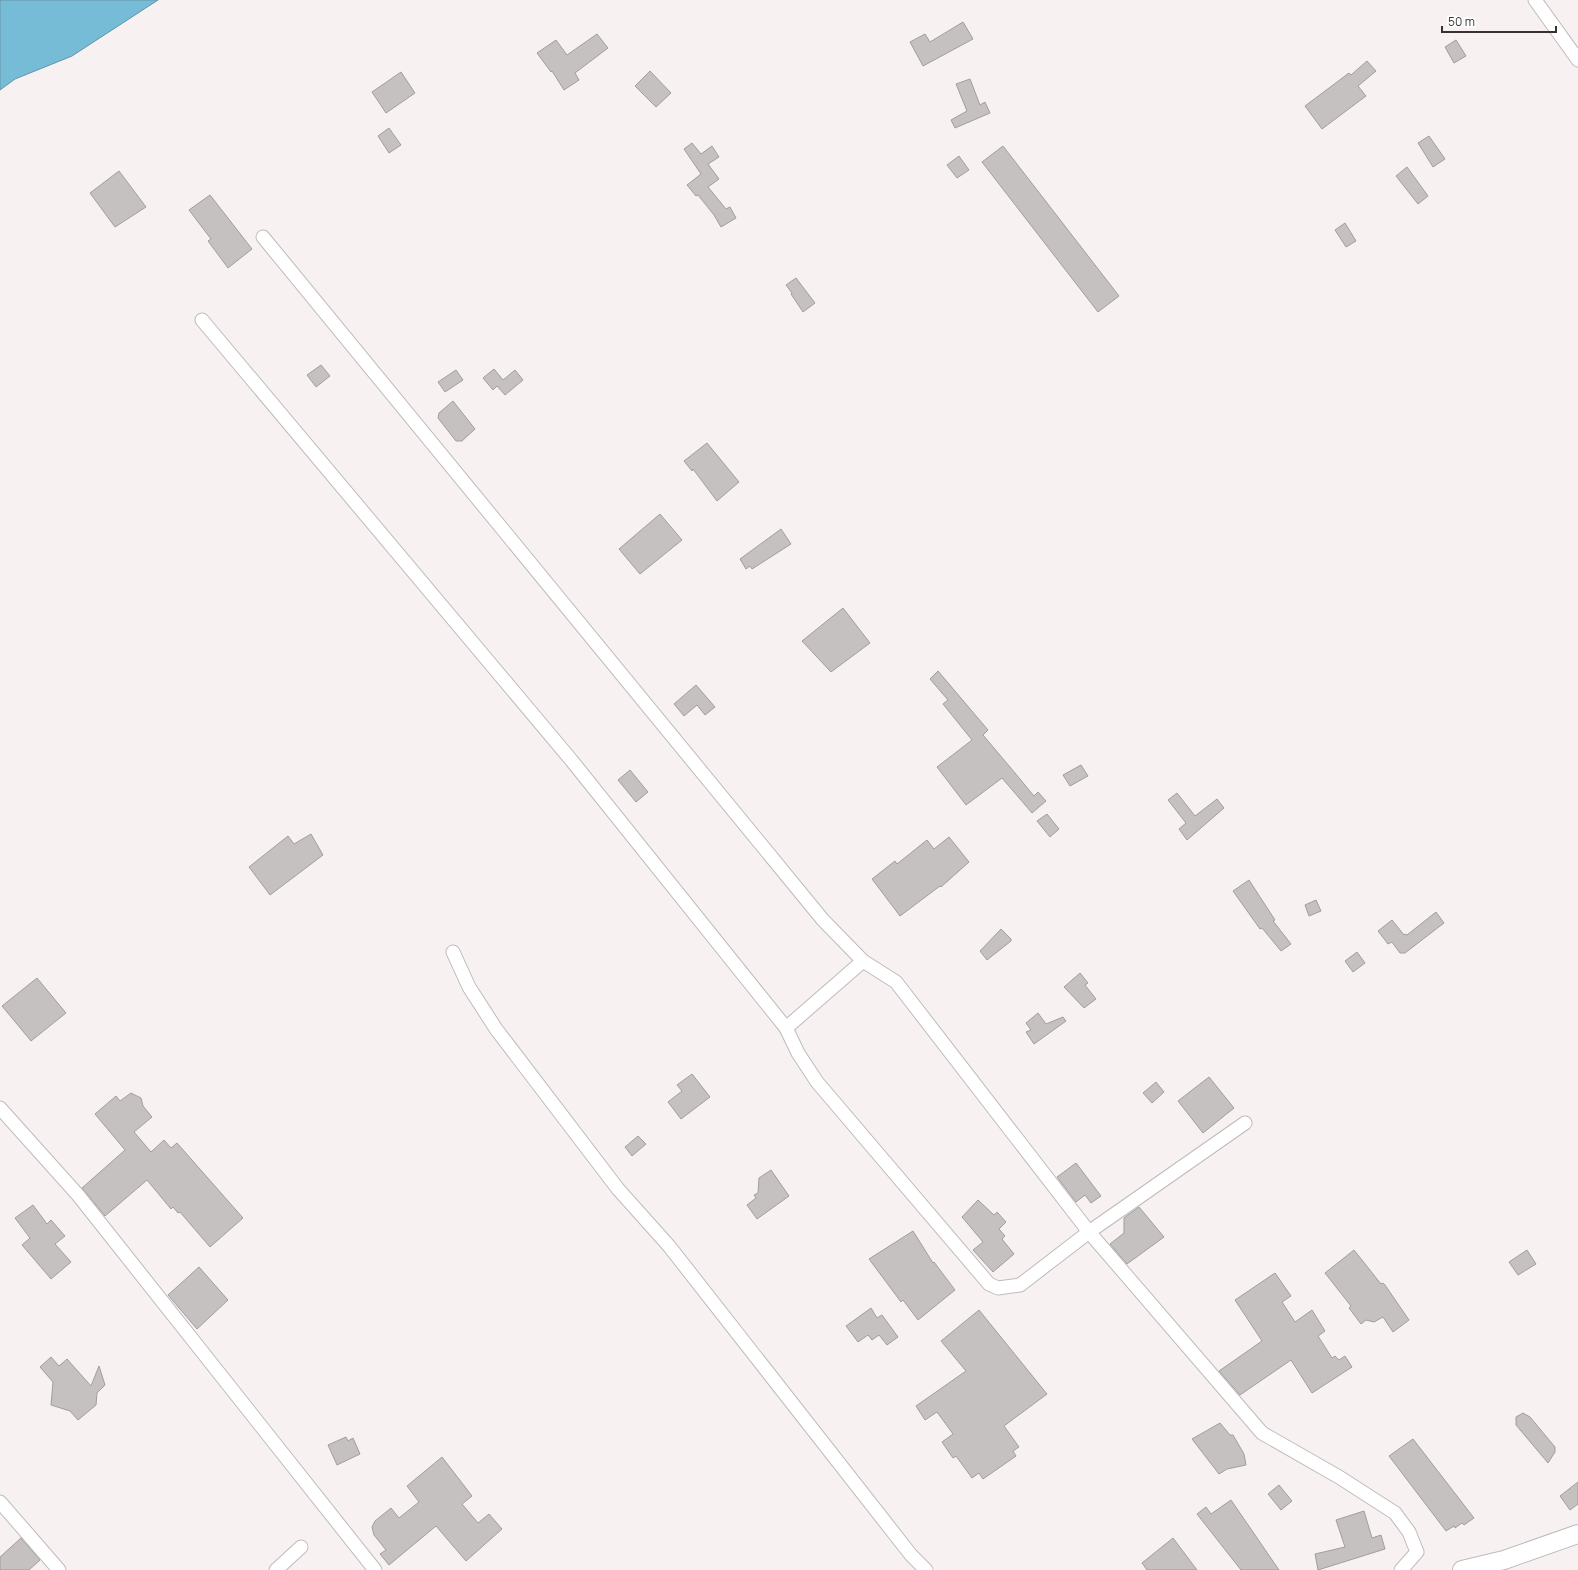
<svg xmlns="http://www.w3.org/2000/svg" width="1578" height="1570" viewBox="0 0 1578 1570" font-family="Manrope,sans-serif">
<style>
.water{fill:#77bcd7;stroke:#6393a6}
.building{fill:#c5c1c0;stroke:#a29e9d}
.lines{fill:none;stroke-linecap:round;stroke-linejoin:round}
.street-casing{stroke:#bfbbba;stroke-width:15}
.secondary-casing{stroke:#bfbbba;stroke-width:20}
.street{stroke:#fff;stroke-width:13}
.secondary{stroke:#fff;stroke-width:18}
</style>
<rect width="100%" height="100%" fill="#f7f2f1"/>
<path class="water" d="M0 0H158L72 56 15 79 0 90Z"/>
<g class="building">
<path d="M963 22 973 39 923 66 910 42 925 34 930 42Z"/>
<path d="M597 34 608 48 575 73 579 80 564 90 552 71 551 72 537 53 556 40 567 55Z"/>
<path d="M1456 40 1466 56 1454 63 1445 47Z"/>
<path d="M1367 61 1376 71 1358 86 1366 96 1322 129 1305 106 1349 73 1351 75Z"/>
<path d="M650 71 671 93 656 107 635 86Z"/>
<path d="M401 72 415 93 386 113 372 92Z"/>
<path d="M970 79 980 105 985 102 990 113 955 128 951 120 967 111 956 84Z"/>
<path d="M389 128 401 145 389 153 378 136Z"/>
<path d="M1429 136 1445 159 1433 167 1418 143Z"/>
<path d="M692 143 701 154 712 146 719 157 708 164 719 179 708 187 726 209 730 207 736 218 721 227 714 215 698 195 696 196 687 185 701 174 684 149Z"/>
<path d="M1003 146 1119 296 1098 312 982 162Z"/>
<path d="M959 156 969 170 957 178 947 165Z"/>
<path d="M1407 167 1428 196 1418 204 1396 176Z"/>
<path d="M119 171 146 207 115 227 90 193Z"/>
<path d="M210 195 252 249 228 268 208 241 211 239 189 210Z"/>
<path d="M1345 223 1356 241 1346 247 1335 230Z"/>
<path d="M796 278 815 303 803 312 791 294 792 293 786 285Z"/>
<path d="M321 365 330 376 316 387 307 375Z"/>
<path d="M494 369 503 380 515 370 523 380 505 395 497 386 493 390 483 378Z"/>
<path d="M456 370 463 380 445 392 438 382Z"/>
<path d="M453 401 475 429 462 441H456L438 418 439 413Z"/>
<path d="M707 443 739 482 717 501 693 469 692 471 684 461Z"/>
<path d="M660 514 682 540 640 574 619 549Z"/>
<path d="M781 529 791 544 752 569 750 566 746 569 740 559Z"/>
<path d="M843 608 870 643 831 672 802 641Z"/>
<path d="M938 671 988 730 983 735 1015 773 1034 796 1038 792 1046 801 1032 813 1002 778 966 805 937 767 972 740 943 704 948 700 930 679Z"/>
<path d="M696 685 715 707 705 715 697 705 684 716 674 704Z"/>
<path d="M1081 765 1088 776 1070 786 1063 775Z"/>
<path d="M630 770 648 792 636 802 618 780Z"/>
<path d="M1177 793 1195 816 1217 799 1224 808 1187 840 1179 829 1186 823 1168 800Z"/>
<path d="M1047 814 1059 829 1050 837 1037 821Z"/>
<path d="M311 834 323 855 270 895 249 867 288 836 294 844Z"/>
<path d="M949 837 969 862 941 887 940 886 900 916 872 879 895 861 897 864 927 840 934 849Z"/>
<path d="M1249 880 1275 920 1273 921 1291 944 1281 951 1262 928 1260 929 1233 891Z"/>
<path d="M1316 900 1321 911 1309 916 1305 905Z"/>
<path d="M1436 912 1444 923 1405 953H1400L1392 942 1388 944 1378 931 1392 920 1404 935 1405 934 1407 935Z"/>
<path d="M1001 929 1011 939V941L987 960 980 951Z"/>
<path d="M1357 952 1365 963 1353 972 1345 961Z"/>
<path d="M1080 973 1088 983 1085 985 1096 999 1084 1008 1064 987Z"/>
<path d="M37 978 66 1013 31 1041 2 1006Z"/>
<path d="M1038 1013 1046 1024 1063 1017 1066 1021 1034 1044 1026 1032 1031 1030 1026 1023Z"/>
<path d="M692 1074 710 1097 681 1119 668 1102 682 1091 677 1085Z"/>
<path d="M1209 1077 1234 1108 1203 1133 1178 1101Z"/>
<path d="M1156 1082 1164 1092 1152 1103 1143 1093Z"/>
<path d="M131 1093 141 1098 143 1106 152 1117 134 1132 151 1152 164 1140 171 1148 177 1143 243 1218 210 1247 180 1212 178 1213 173 1207 171 1209 147 1180 105 1216 82 1188 125 1150 95 1114 116 1096 120 1101Z"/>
<path d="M638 1136 646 1144 632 1156 625 1147Z"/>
<path d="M1076 1163 1101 1196 1091 1203 1085 1195 1076 1202 1057 1177Z"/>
<path d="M771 1170 789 1196 757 1219 747 1205 756 1198 754 1195 758 1193 759 1178Z"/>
<path d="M978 1200 994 1215 997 1212 1006 1222 999 1229 1005 1236 1002 1239 1014 1254 993 1272 973 1250 983 1242 962 1217Z"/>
<path d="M33 1205 47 1224 51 1220 65 1236 55 1244 71 1262 51 1279 22 1245 30 1238 15 1218Z"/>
<path d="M1139 1207 1164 1237 1127 1264 1110 1244 1124 1233V1218Z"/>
<path d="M913 1231 933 1263 934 1262 955 1290 918 1320 903 1300 901 1302 869 1259Z"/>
<path d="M1354 1250 1381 1284 1383 1283 1385 1285 1409 1320 1393 1332 1383 1317 1374 1322 1366 1320 1361 1324 1349 1308 1351 1306 1325 1273Z"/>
<path d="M1527 1250 1536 1264 1518 1275 1509 1262Z"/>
<path d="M199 1267 228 1300 197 1329 168 1295Z"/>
<path d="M1275 1273 1291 1296 1282 1302 1295 1322 1312 1310 1325 1331 1318 1336 1332 1358 1335 1356 1339 1360 1345 1356 1352 1367 1312 1393 1291 1360 1240 1395 1219 1371 1262 1341 1235 1300Z"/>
<path d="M871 1308 877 1318 882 1315 898 1337 887 1345 879 1335 872 1340 868 1335 858 1342 846 1326Z"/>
<path d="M979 1310 1047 1394 1004 1426 1019 1447 1013 1451 1016 1456 983 1479 979 1473 972 1478 956 1456 953 1458 942 1442 953 1434 937 1412 925 1420 916 1406 966 1371 941 1341Z"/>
<path d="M51 1357 59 1366 67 1359 91 1386 99 1366 105 1385 97 1393 96 1405 78 1420 70 1411 51 1405 53 1382 40 1367Z"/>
<path d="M1523 1413 1530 1417 1555 1447V1452L1548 1463 1516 1425V1417Z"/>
<path d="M1220 1423 1230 1435H1233L1244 1454 1246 1465 1227 1469 1219 1474 1192 1439Z"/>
<path d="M346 1437 348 1441 353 1438 360 1454 337 1465 328 1445Z"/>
<path d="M1413 1439 1474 1518 1464 1525 1462 1523 1455 1528 1454 1526 1446 1531 1389 1456Z"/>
<path d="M442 1457 472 1496 462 1504 478 1523 489 1514 502 1529 466 1561 436 1526 389 1565 380 1554 386 1550 374 1535 372 1527 375 1521 391 1508 399 1518 419 1502 407 1486Z"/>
<path d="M1578 1482V1504L1570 1510 1560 1496Z"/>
<path d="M1279 1485 1292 1501 1281 1510 1268 1494Z"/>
<path d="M1231 1500 1279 1570H1241L1197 1514 1206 1507 1211 1514Z"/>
<path d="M1364 1511 1372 1538 1381 1535 1385 1549 1318 1570 1315 1554 1345 1547 1336 1520Z"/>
<path d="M21 1538 40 1560 29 1570H0V1557Z"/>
<path d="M1173 1538 1197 1570H1147L1142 1563Z"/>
</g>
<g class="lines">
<defs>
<g id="street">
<path d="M1535 0 1578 60"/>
<path d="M263 237 823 920 863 961 896 982 1089 1232 1245 1123"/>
<path d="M202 320 572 761 786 1028 798 1053 817 1082 989 1284 998 1288 1020 1285 1089 1232 1262 1433 1339 1477 1395 1513 1409 1532 1417 1552 1401 1570"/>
<path d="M453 952 469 987 496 1029 618 1189 669 1246 911 1555 926 1570"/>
<path d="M786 1028 863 961"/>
<path d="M0 1108 78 1195 375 1570"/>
<path d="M0 1502 59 1570"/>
<path d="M276 1570 301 1547"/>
</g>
<path id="secondary" d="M1462 1570 1504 1560 1578 1534"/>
</defs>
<use href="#street" class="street-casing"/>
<use href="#secondary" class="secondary-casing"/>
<use href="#street" class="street"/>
<use href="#secondary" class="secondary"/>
</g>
<path d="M1442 26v6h114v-6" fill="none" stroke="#343232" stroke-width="2"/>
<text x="1448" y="26" font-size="12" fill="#343232" stroke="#ffffff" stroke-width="3" paint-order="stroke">50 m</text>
</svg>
